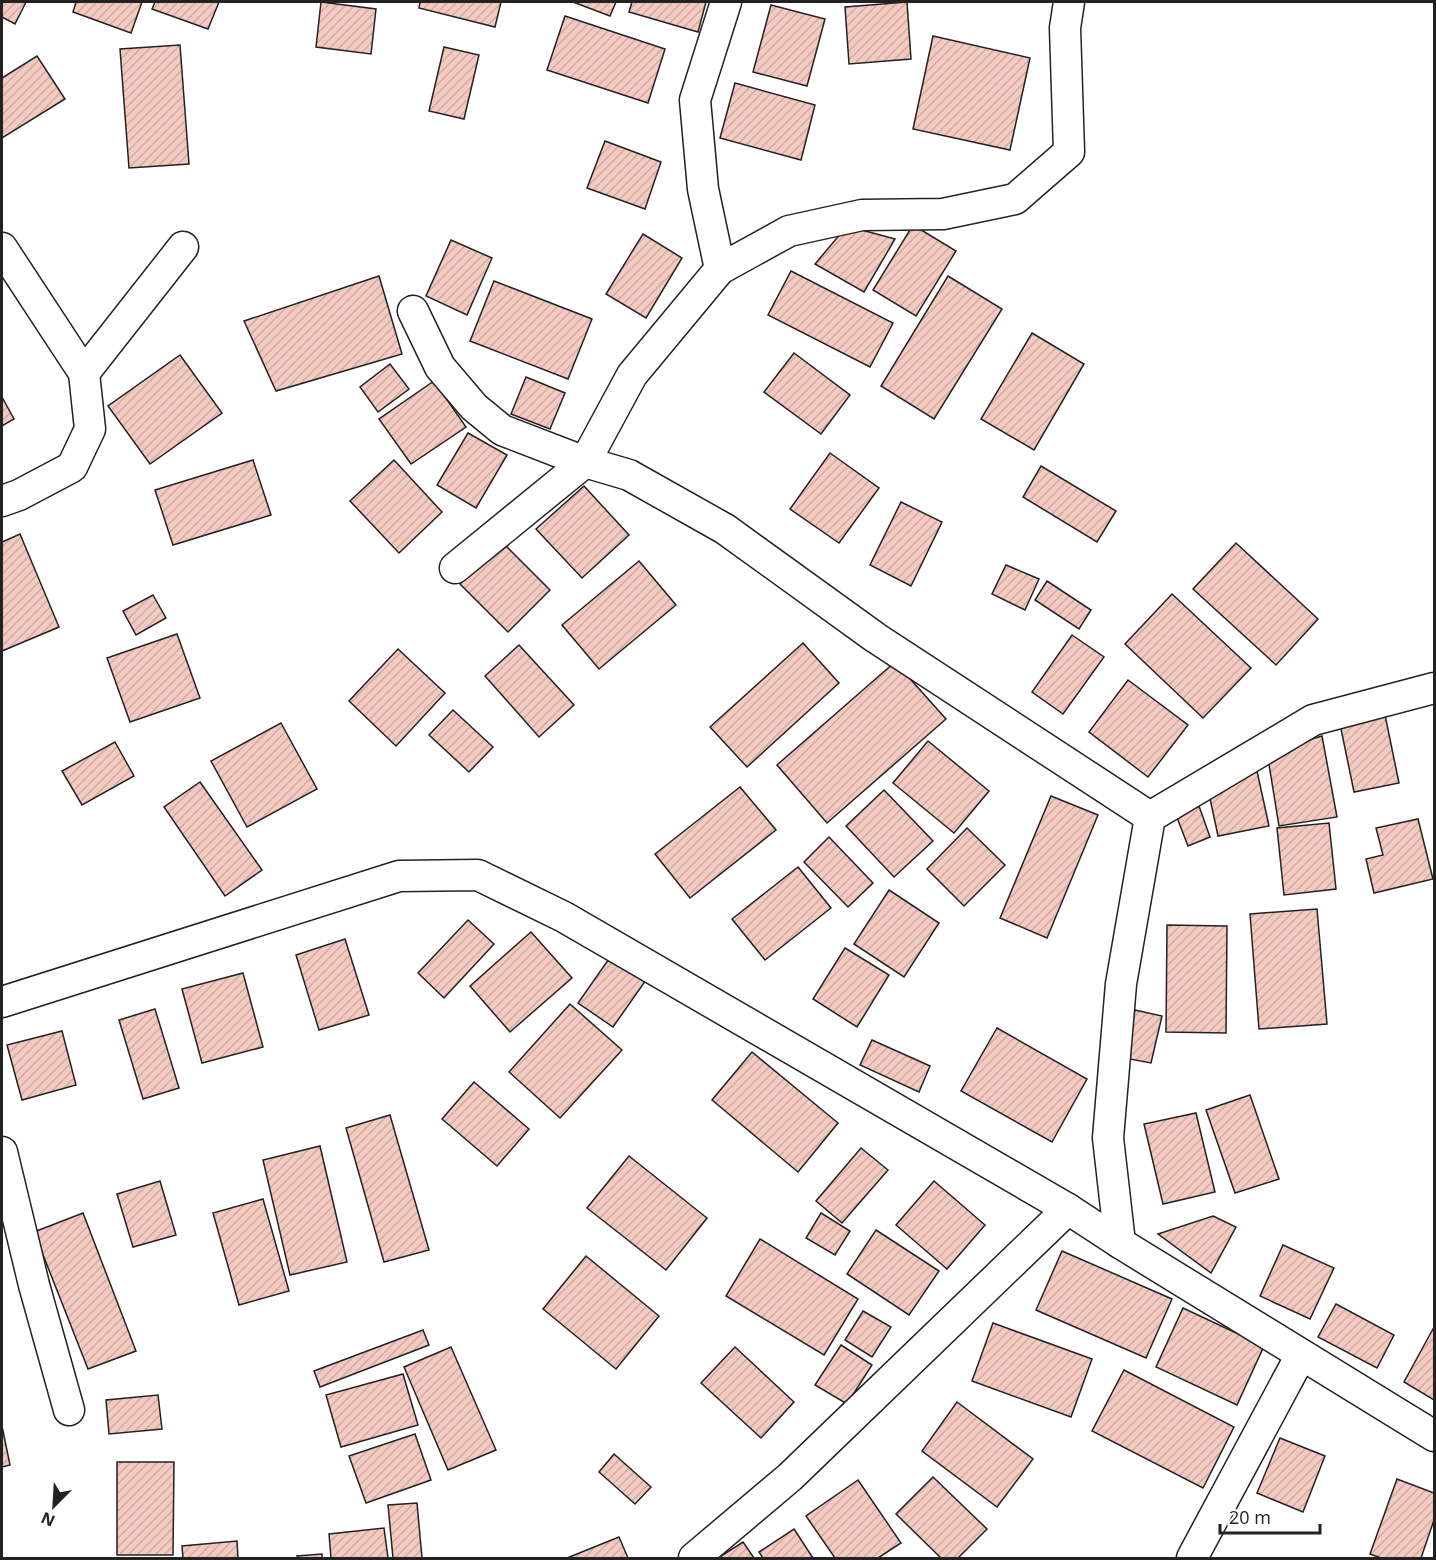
<svg xmlns="http://www.w3.org/2000/svg" width="1436" height="1560" viewBox="0 0 1436 1560" font-family="'Open Sans',sans-serif">
<style>
.building{fill:url(#building-hatch);stroke:#222;stroke-width:1.5}
.lines{fill:none;stroke-linecap:round;stroke-linejoin:round}
.minor-casing{stroke:#222;stroke-width:33}
.minor{stroke:#fff;stroke-width:30}
</style>
<defs>
<pattern id="building-hatch" width="6" height="6" patternUnits="userSpaceOnUse" patternTransform="scale(1.5)"><rect width="6" height="6" fill="#f3c9c0"/><path d="M-1 1l2-2M0 6l6-6M5 7l2-2" fill="none" stroke="#d0aca5"/></pattern>
</defs>
<rect width="100%" height="100%" fill="#fff"/>
<g class="building">
<path d="M2 2H26L15 24 2 17Z"/>
<path d="M76 2H142L131 33 73 12Z"/>
<path d="M155 2H219L208 29 152 9Z"/>
<path d="M321 2 376 9 371 54 316 47Z"/>
<path d="M420 2H501L495 27 419 8Z"/>
<path d="M573 2H616L610 16Z"/>
<path d="M632 2H706L698 32 629 12Z"/>
<path d="M907 2 911 59 849 64 845 7Z"/>
<path d="M771 5 825 19 807 86 753 72Z"/>
<path d="M565 16 665 49 648 103 547 70Z"/>
<path d="M933 36 1030 58 1010 150 913 129Z"/>
<path d="M180 45 189 164 129 168 120 49Z"/>
<path d="M444 47 479 55 464 119 429 111Z"/>
<path d="M37 56 65 99 2 138V78Z"/>
<path d="M735 83 815 105 801 160 720 138Z"/>
<path d="M605 141 661 162 645 209 587 188Z"/>
<path d="M913 225 956 251 916 316 873 290Z"/>
<path d="M847 226 895 239 864 292 815 264Z"/>
<path d="M643 234 682 258 646 318 606 294Z"/>
<path d="M451 240 492 258 467 315 426 296Z"/>
<path d="M791 271 893 323 870 367 768 315Z"/>
<path d="M379 276 402 354 276 391 244 321Z"/>
<path d="M948 276 1002 309 934 419 881 386Z"/>
<path d="M494 281 592 319 568 379 470 341Z"/>
<path d="M1032 333 1084 364 1034 450 981 419Z"/>
<path d="M794 353 850 395 821 434 764 392Z"/>
<path d="M180 355 222 413 150 464 108 406Z"/>
<path d="M390 364 409 389 378 412 360 387Z"/>
<path d="M526 377 565 393 550 429 511 414Z"/>
<path d="M434 381 466 427 411 464 379 419Z"/>
<path d="M2 397 14 419 2 426Z"/>
<path d="M468 433 507 455 476 508 437 485Z"/>
<path d="M830 453 879 488 839 543 790 509Z"/>
<path d="M253 460 271 515 173 545 155 490Z"/>
<path d="M394 460 442 512 399 553 350 501Z"/>
<path d="M1041 466 1116 511 1097 542 1023 497Z"/>
<path d="M584 486 629 535 582 578 536 529Z"/>
<path d="M901 502 942 522 911 586 870 565Z"/>
<path d="M20 534 59 627 2 651V542Z"/>
<path d="M502 542 550 590 508 632 460 584Z"/>
<path d="M1236 543 1318 619 1276 665 1193 589Z"/>
<path d="M639 561 676 605 599 669 562 625Z"/>
<path d="M1006 565 1039 579 1025 610 992 594Z"/>
<path d="M1047 581 1091 610 1079 629 1035 600Z"/>
<path d="M1172 594 1251 668 1203 718 1125 644Z"/>
<path d="M153 595 166 618 136 635 123 611Z"/>
<path d="M177 634 200 698 130 722 107 658Z"/>
<path d="M1072 635 1104 657 1063 714 1032 692Z"/>
<path d="M803 643 839 683 747 767 710 727Z"/>
<path d="M519 645 574 705 539 737 485 676Z"/>
<path d="M398 649 445 693 396 746 349 701Z"/>
<path d="M895 662 946 719 827 823 777 765Z"/>
<path d="M1128 680 1188 725 1148 777 1089 732Z"/>
<path d="M453 710 493 747 469 772 429 735Z"/>
<path d="M1385 715 1399 783 1354 792 1340 724Z"/>
<path d="M281 723 317 789 247 827 211 761Z"/>
<path d="M1322 736 1337 817 1279 826 1267 752Z"/>
<path d="M928 741 989 791 954 833 893 783Z"/>
<path d="M115 742 134 776 82 805 62 771Z"/>
<path d="M1257 771 1269 826 1218 836 1208 789Z"/>
<path d="M200 782 262 870 225 896 164 807Z"/>
<path d="M740 787 776 830 690 898 655 854Z"/>
<path d="M884 790 933 841 894 877 846 826Z"/>
<path d="M1051 796 1098 815 1047 938 1000 918Z"/>
<path d="M1199 806 1210 837 1188 846 1176 815Z"/>
<path d="M1418 819 1433 879 1374 893 1366 859 1383 855 1376 828Z"/>
<path d="M1329 823 1336 889 1284 895 1277 828Z"/>
<path d="M967 828 1005 865 964 906 927 869Z"/>
<path d="M829 837 873 883 848 907 804 862Z"/>
<path d="M798 867 831 908 765 960 732 919Z"/>
<path d="M889 890 939 923 904 977 854 944Z"/>
<path d="M1317 909 1327 1024 1259 1029 1250 914Z"/>
<path d="M468 920 494 944 444 998 418 973Z"/>
<path d="M1167 925 1227 926 1226 1033 1166 1032Z"/>
<path d="M531 932 572 978 510 1032 470 986Z"/>
<path d="M345 939 369 1015 319 1030 296 955Z"/>
<path d="M845 948 889 975 857 1027 813 999Z"/>
<path d="M611 956 646 980 613 1027 578 1003Z"/>
<path d="M243 973 263 1047 202 1063 182 989Z"/>
<path d="M570 1004 622 1050 560 1118 509 1072Z"/>
<path d="M155 1009 179 1088 143 1099 119 1020Z"/>
<path d="M1135 1010 1162 1016 1151 1063 1124 1058Z"/>
<path d="M997 1028 1087 1079 1052 1142 961 1091Z"/>
<path d="M62 1031 76 1085 22 1100 7 1045Z"/>
<path d="M872 1040 930 1066 919 1092 860 1065Z"/>
<path d="M752 1052 838 1123 798 1172 712 1100Z"/>
<path d="M474 1082 529 1129 497 1166 442 1119Z"/>
<path d="M1250 1095 1279 1179 1235 1193 1206 1110Z"/>
<path d="M1196 1113 1215 1192 1163 1204 1144 1124Z"/>
<path d="M390 1115 429 1250 384 1262 346 1128Z"/>
<path d="M320 1146 347 1262 290 1275 263 1160Z"/>
<path d="M861 1148 888 1170 842 1223 816 1201Z"/>
<path d="M629 1156 707 1218 666 1270 587 1208Z"/>
<path d="M160 1181 176 1235 133 1247 117 1194Z"/>
<path d="M934 1181 985 1225 947 1269 896 1225Z"/>
<path d="M263 1199 289 1291 239 1305 213 1213Z"/>
<path d="M83 1213 136 1351 88 1369 34 1232Z"/>
<path d="M821 1213 850 1231 835 1255 806 1238Z"/>
<path d="M1213 1216 1236 1227 1211 1273 1158 1234Z"/>
<path d="M876 1230 939 1271 909 1315 847 1274Z"/>
<path d="M760 1239 858 1299 824 1355 726 1296Z"/>
<path d="M1283 1245 1334 1268 1310 1319 1260 1296Z"/>
<path d="M1062 1251 1172 1299 1146 1358 1036 1310Z"/>
<path d="M586 1256 659 1316 616 1369 543 1309Z"/>
<path d="M1336 1304 1394 1335 1377 1368 1318 1337Z"/>
<path d="M1183 1308 1264 1346 1237 1405 1156 1367Z"/>
<path d="M863 1311 891 1327 872 1357 845 1340Z"/>
<path d="M993 1323 1092 1359 1071 1417 972 1381Z"/>
<path d="M1434 1327V1400L1404 1382Z"/>
<path d="M423 1330 429 1345 320 1387 314 1371Z"/>
<path d="M841 1345 872 1365 847 1404 815 1385Z"/>
<path d="M451 1347 496 1450 448 1470 404 1367Z"/>
<path d="M735 1347 794 1402 761 1438 701 1383Z"/>
<path d="M1124 1370 1234 1427 1203 1488 1092 1431Z"/>
<path d="M403 1374 418 1425 341 1447 326 1395Z"/>
<path d="M158 1395 162 1429 109 1434 106 1400Z"/>
<path d="M957 1402 1033 1459 997 1507 922 1451Z"/>
<path d="M2 1426 10 1465 2 1467Z"/>
<path d="M415 1434 431 1480 366 1503 349 1456Z"/>
<path d="M1280 1438 1325 1456 1303 1512 1257 1493Z"/>
<path d="M614 1454 651 1487 635 1504 599 1472Z"/>
<path d="M117 1462H174L173 1555H117Z"/>
<path d="M933 1477 987 1529 958 1558H941L896 1514Z"/>
<path d="M1397 1479 1434 1493V1520L1421 1558H1381L1370 1554Z"/>
<path d="M858 1480 901 1543 878 1558H835L806 1516Z"/>
<path d="M417 1503 422 1558H393L388 1505Z"/>
<path d="M384 1528 388 1558H331L329 1534Z"/>
<path d="M794 1529 813 1558H763L759 1552Z"/>
<path d="M619 1537 628 1558H567Z"/>
<path d="M237 1541 238 1558H183L182 1546Z"/>
<path d="M743 1542 754 1558H718Z"/>
<path d="M322 1554V1558H298L297 1556Z"/>
</g>
<g class="lines">
<defs>
<g id="minor">
<path d="M2 248 84 373 90 429 72 467 19 495 2 501"/>
<path d="M720 269 703 189 695 100 726 2"/>
<path d="M413 311 440 367 474 407 502 430 585 462 629 475 725 529 876 638 1150 817"/>
<path d="M84 373 183 247"/>
<path d="M455 568 585 462 632 375 720 269 789 231 862 215 943 214 1015 199 1069 152 1065 28 1069 2"/>
<path d="M2 1002 399 876 478 875 564 917 1068 1209 1120 1243 1434 1436"/>
<path d="M2 1152 34 1285 69 1410"/>
<path d="M1120 1243 1108 1138 1121 984 1150 817 1313 720 1434 688"/>
<path d="M694 1558 790 1477 1068 1209"/>
<path d="M1192 1558 1301 1355"/>
</g>
</defs>
<use href="#minor" class="minor-casing"/>
<use href="#minor" class="minor"/>
</g>
<rect width="1436" height="1560" fill="none" stroke="#222222" stroke-width="6"/>
<g transform="translate(54 1506) rotate(204)" stroke="#ffffff" stroke-width="4.5" paint-order="stroke">
<path d="M0-4.5L10 22L0 15L-10 22Z" fill="#222222"/>
<text y="-9" font-size="16" font-weight="bold" text-anchor="middle" fill="#222222">N</text>
</g>
<path d="M1220 1524v9h100v-9" fill="none" stroke="#222222" stroke-width="3"/>
<text x="1229" y="1524" font-size="18" fill="#222222" stroke="#ffffff" stroke-width="4.5" paint-order="stroke">20 m</text>
</svg>
